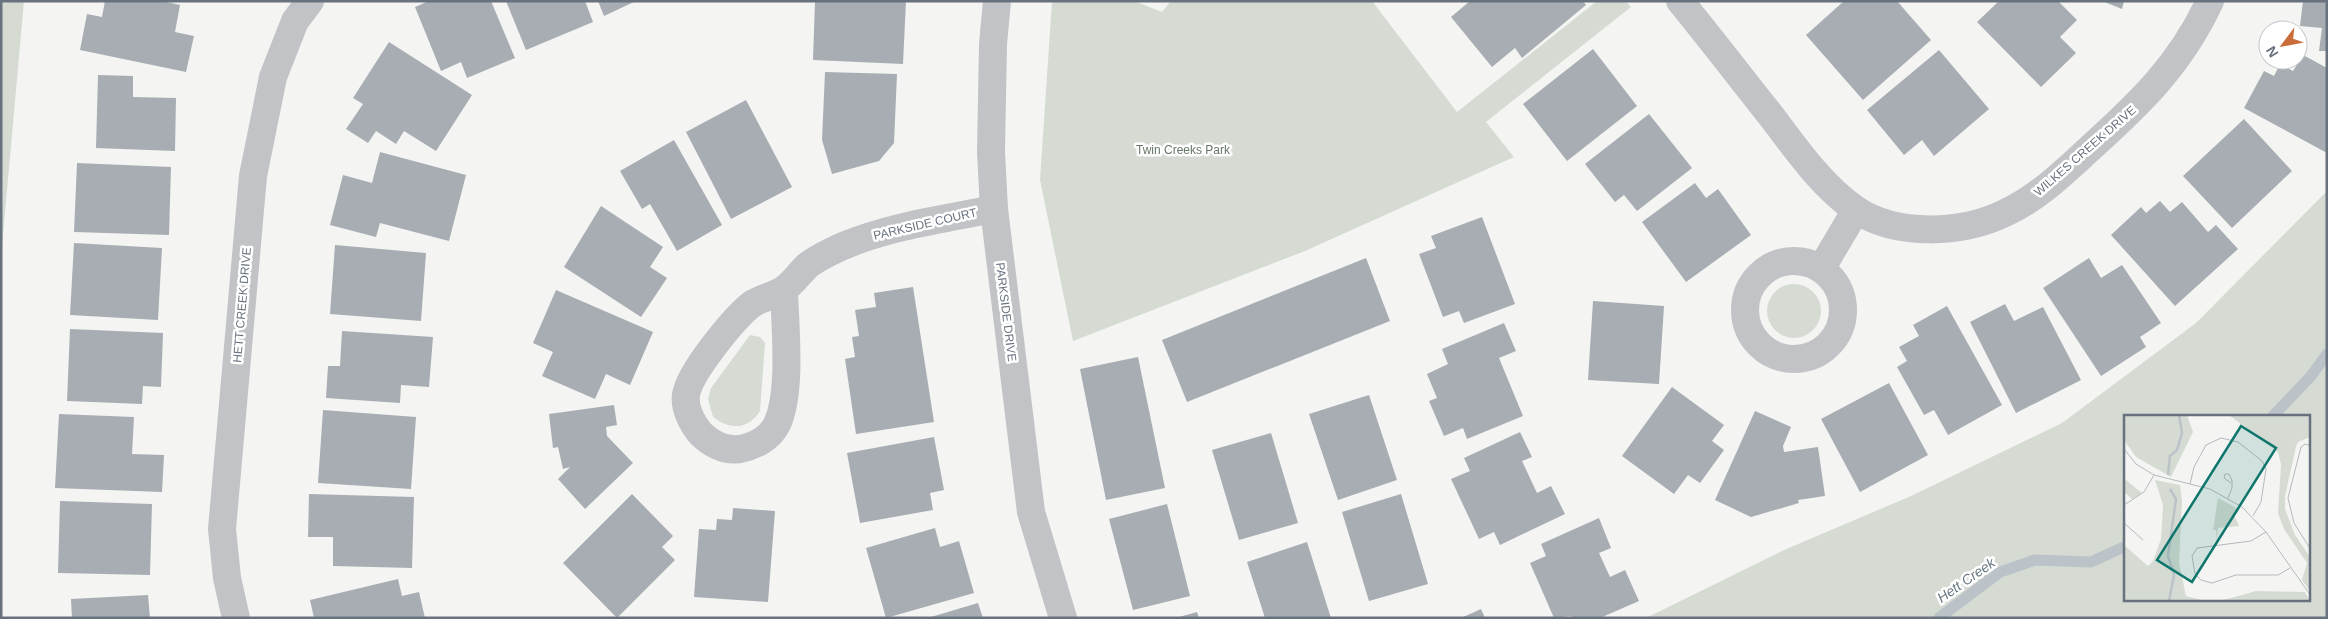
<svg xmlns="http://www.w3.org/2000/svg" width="2328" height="619" viewBox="0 0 2328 619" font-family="Arial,sans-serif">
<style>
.green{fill:#d5dbd3;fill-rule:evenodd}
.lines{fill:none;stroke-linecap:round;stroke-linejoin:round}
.stream{stroke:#bbc2c8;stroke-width:11}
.building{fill:#a8adb3}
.minor{stroke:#c1c3c6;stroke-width:28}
.labels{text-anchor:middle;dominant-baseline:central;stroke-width:5;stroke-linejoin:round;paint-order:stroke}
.park-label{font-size:12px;fill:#677766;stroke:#fff}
.street-label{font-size:12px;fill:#68727f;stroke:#fff}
.water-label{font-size:14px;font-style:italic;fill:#697982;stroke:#fff}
.inset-river{fill:none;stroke:#bbc2c8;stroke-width:2.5}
.inset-road{fill:none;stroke:#b4b9bd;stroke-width:1}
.view{fill:#0f766e;fill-opacity:0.15;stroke:#0f766e;stroke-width:2.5}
.inset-edge{fill:none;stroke:#68727f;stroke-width:2.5}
</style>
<rect width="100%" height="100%" fill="#f4f5f2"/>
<g class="green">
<path d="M1 1H24L1 258Z"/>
<path d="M1052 1H1134L1162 12 1171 1H1372L1457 112 1597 1H1626L1631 7 1486 122 1514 157 1305 251 1073 341 1040 180Z"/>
<path d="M2327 191V618H1646L1784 550 1911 496 2062 423 2196 323ZM2309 416V600H2126V416Z"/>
<circle cx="1794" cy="311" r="27"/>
<path d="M750 335 760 337 765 343 760 411C748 430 730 430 713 417L708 399 711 388Z"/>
</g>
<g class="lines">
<g class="stream">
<path d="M2273 416 2311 376 2327 354"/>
<path d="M1939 618 2000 572 2035 560 2091 562 2126 546"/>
</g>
</g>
<g class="building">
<path d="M105 1H162L180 5 175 32 194 36 186 72 80 50 87 14 102 17Z"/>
<path d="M429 1H491L515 58 467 78 461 62 441 71 415 7Z"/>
<path d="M506 1H585L593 22 526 50Z"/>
<path d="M598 1H636L604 16Z"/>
<path d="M815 1H906L903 64 813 60Z"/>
<path d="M1470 1H1583L1586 5 1522 58 1515 48 1492 67 1451 17Z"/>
<path d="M1844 1H1897L1931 40 1863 100 1806 35Z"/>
<path d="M1999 1H2058L2077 20 2060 37 2076 53 2041 87 1977 22Z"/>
<path d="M2102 1H2124L2122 9Z"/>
<path d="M2303 1H2327V51H2319L2322 28 2300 26Z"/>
<path d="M389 42 472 95 436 151 404 131 396 144 376 131 368 143 346 129 363 104 353 98Z"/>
<path d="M1593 49 1637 106 1567 161 1523 104Z"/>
<path d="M1939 50 1989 109 1934 156 1922 140 1904 155 1867 110Z"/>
<path d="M2303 55 2327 68V153L2244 108 2264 71 2274 76 2280 64 2293 71Z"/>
<path d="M825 72 897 74 894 143 879 161 832 174 822 140Z"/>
<path d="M98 75 133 76V97L176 98 175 151 96 148Z"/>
<path d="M746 100 792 187 731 219 686 132Z"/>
<path d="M1649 114 1692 168 1637 211 1624 195 1615 202 1585 164Z"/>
<path d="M2244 119 2292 171 2232 228 2183 176Z"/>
<path d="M674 140 722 225 677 251 650 204 642 209 620 171Z"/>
<path d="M380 152 466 175 449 241 380 223 376 237 330 225 343 175 372 183Z"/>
<path d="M77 163 171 167 169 235 74 232Z"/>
<path d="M1695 183 1706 198 1718 189 1751 235 1686 282 1642 222Z"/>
<path d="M2160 201 2170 212 2182 202 2208 232 2216 225 2238 249 2175 306 2111 235 2141 207 2146 213Z"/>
<path d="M601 206 663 247 650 267 667 278 641 317 564 267Z"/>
<path d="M1482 217 1515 304 1464 323 1459 311 1443 317 1419 254 1436 248 1431 236Z"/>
<path d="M74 243 162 248 158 320 70 315Z"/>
<path d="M335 245 426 253 421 321 330 314Z"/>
<path d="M1366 258 1390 321 1187 402 1162 340Z"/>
<path d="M2089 258 2101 278 2122 265 2161 323 2140 337 2146 347 2101 376 2043 288Z"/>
<path d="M913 287 934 422 856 434 845 359 855 357 852 337 859 336 855 310 876 307 874 293Z"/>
<path d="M556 290 653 332 630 385 606 374 595 399 542 376 553 352 533 343Z"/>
<path d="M1593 301 1664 306 1659 384 1588 380Z"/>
<path d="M2005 304 2014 321 2043 307 2081 380 2016 413 1970 322Z"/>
<path d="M1947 306 2002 405 1948 435 1934 410 1924 415 1897 367 1907 361 1899 347 1919 336 1913 325Z"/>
<path d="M1504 323 1516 351 1499 358 1523 416 1467 439 1463 428 1444 436 1429 401 1437 398 1427 374 1448 364 1442 349Z"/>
<path d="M70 329 163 333 161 387 143 386 142 404 67 401Z"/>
<path d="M342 331 433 337 429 387 401 385 400 403 326 398 328 366H340Z"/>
<path d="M1138 357 1165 488 1106 500 1080 369Z"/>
<path d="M1889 383 1928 455 1860 492 1821 419Z"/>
<path d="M1672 387 1724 425 1712 441 1724 450 1700 483 1688 475 1674 494 1622 456Z"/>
<path d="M1369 395 1397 480 1338 500 1309 414Z"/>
<path d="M614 405 617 425 606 427 607 436 633 463 585 509 558 479 570 467 563 469 558 447 553 448 549 414Z"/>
<path d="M323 410 416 417 411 489 318 483Z"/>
<path d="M1755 411 1791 427 1783 446 1784 452 1818 447 1825 496 1798 500 1799 503 1751 517 1715 500Z"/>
<path d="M59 414 134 417 132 454 164 455 162 492 55 488Z"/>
<path d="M1520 432 1532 457 1522 461 1537 493 1551 486 1565 514 1500 545 1494 532 1479 539 1451 479 1470 471 1464 458Z"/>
<path d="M1271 433 1298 523 1239 540 1212 450Z"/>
<path d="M934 437 944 490 930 493 933 510 860 523 847 453Z"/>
<path d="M309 494 414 497 412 568 333 566V537H308Z"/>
<path d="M632 494 673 536 662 547 675 560 617 618 563 563Z"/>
<path d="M1401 494 1428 584 1369 601 1342 512Z"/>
<path d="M60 501 152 504 150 575 58 573Z"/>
<path d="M1167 504 1190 596 1133 610 1109 519Z"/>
<path d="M733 508 775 511 768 602 694 597 699 529 716 530 717 519 732 520Z"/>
<path d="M1599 518 1611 548 1599 553 1610 577 1625 570 1639 601 1600 618H1572L1571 616 1554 618 1530 563 1546 556 1541 544Z"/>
<path d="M935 528 940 547 959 541 974 593 886 618 866 548Z"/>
<path d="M1307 542 1331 618H1265L1247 562Z"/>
<path d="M398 579 402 596 419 592 425 618H314L310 600Z"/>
<path d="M148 595 150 618H72L71 599Z"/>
<path d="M978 603 983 618H931V617Z"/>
<path d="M1481 609 1485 618H1461Z"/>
<path d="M1197 612 1199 618H1179V617Z"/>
</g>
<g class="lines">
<g class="minor">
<path d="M997 1 993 44 991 152 994 209 1031 512 1063 618"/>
<path d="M1680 1C1711 39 1741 78 1772 117 1796 149 1822 186 1855 209 1896 237 1962 234 2005 213 2036 199 2061 175 2086 152 2138 105 2180 66 2210 1"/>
<circle cx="1794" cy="310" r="49"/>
<path d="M1821 269 1856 210"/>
<path d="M784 290C785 326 792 392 777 424 770 438 755 446 740 449 725 451 711 444 700 433 692 423 684 408 686 395 689 373 734 318 752 304 761 298 773 296 783 290 792 284 799 274 807 266 817 258 832 251 843 246 891 226 943 219 994 209"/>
<path d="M236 618 227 578 222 529 253 176 273 77 295 21 310 1"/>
</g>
</g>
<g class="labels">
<g class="park-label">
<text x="1183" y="150">Twin Creeks Park</text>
</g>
<g class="street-label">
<text transform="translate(2085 151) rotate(-41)">WILKES CREEK DRIVE</text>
<text transform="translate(925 224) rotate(-13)">PARKSIDE COURT</text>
<text transform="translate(242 305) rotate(-85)">HETT CREEK DRIVE</text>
<text transform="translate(1006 312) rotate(83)">PARKSIDE DRIVE</text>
</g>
<g class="water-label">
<text transform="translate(1966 580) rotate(-35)">Hett Creek</text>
</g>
</g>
<g transform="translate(2124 415)">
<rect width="186" height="186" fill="#f4f5f2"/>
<path d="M0 0H63L69 17 47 62 12 42 0 25ZM105 0H186V22L174 27 172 32 161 81V94L171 120 186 142V176L178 165 183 148 160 114 154 98 157 49 154 37ZM0 63 8 70 18 78 8 84 0 77ZM31 65 56 70 58 86 55 148 62 181 81 186H0V130L24 151 29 146 37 124 39 90ZM94 83 116 95 110 100 115 111 94 113 93 127 92 115H89ZM132 176 181 177 186 186H96Z" fill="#d5dbd3"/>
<path class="inset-river" d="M44 60 46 41 53 35 58 18 55 0M45 186 50 160 44 141 52 84 46 74"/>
<path class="inset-road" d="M187 31 181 29 177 32 164 83 170 108 187 135M0 34 12 49 30 60 86 74 118 92 142 117 187 181M66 69 70 52 82 30 97 23 114 27 138 46 142 54 137 87 129 101M104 83 108 73V66L105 59H101L100 63 107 68M0 90 20 77 30 60M0 108 19 125M142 117 127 126 73 133 68 141 71 159 77 165 88 168 112 160H154L166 153"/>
<path class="view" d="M117 11 152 33 68 167 33 145Z"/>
<rect width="186" height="186" class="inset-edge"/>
</g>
<rect width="2328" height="619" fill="none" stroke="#68727f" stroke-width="5"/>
<g transform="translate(2283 45) rotate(238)"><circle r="24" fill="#ffffff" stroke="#c3c7cc"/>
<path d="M0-4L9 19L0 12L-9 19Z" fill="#cb6c3b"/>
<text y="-8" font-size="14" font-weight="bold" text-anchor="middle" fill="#68727f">N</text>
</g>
</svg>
